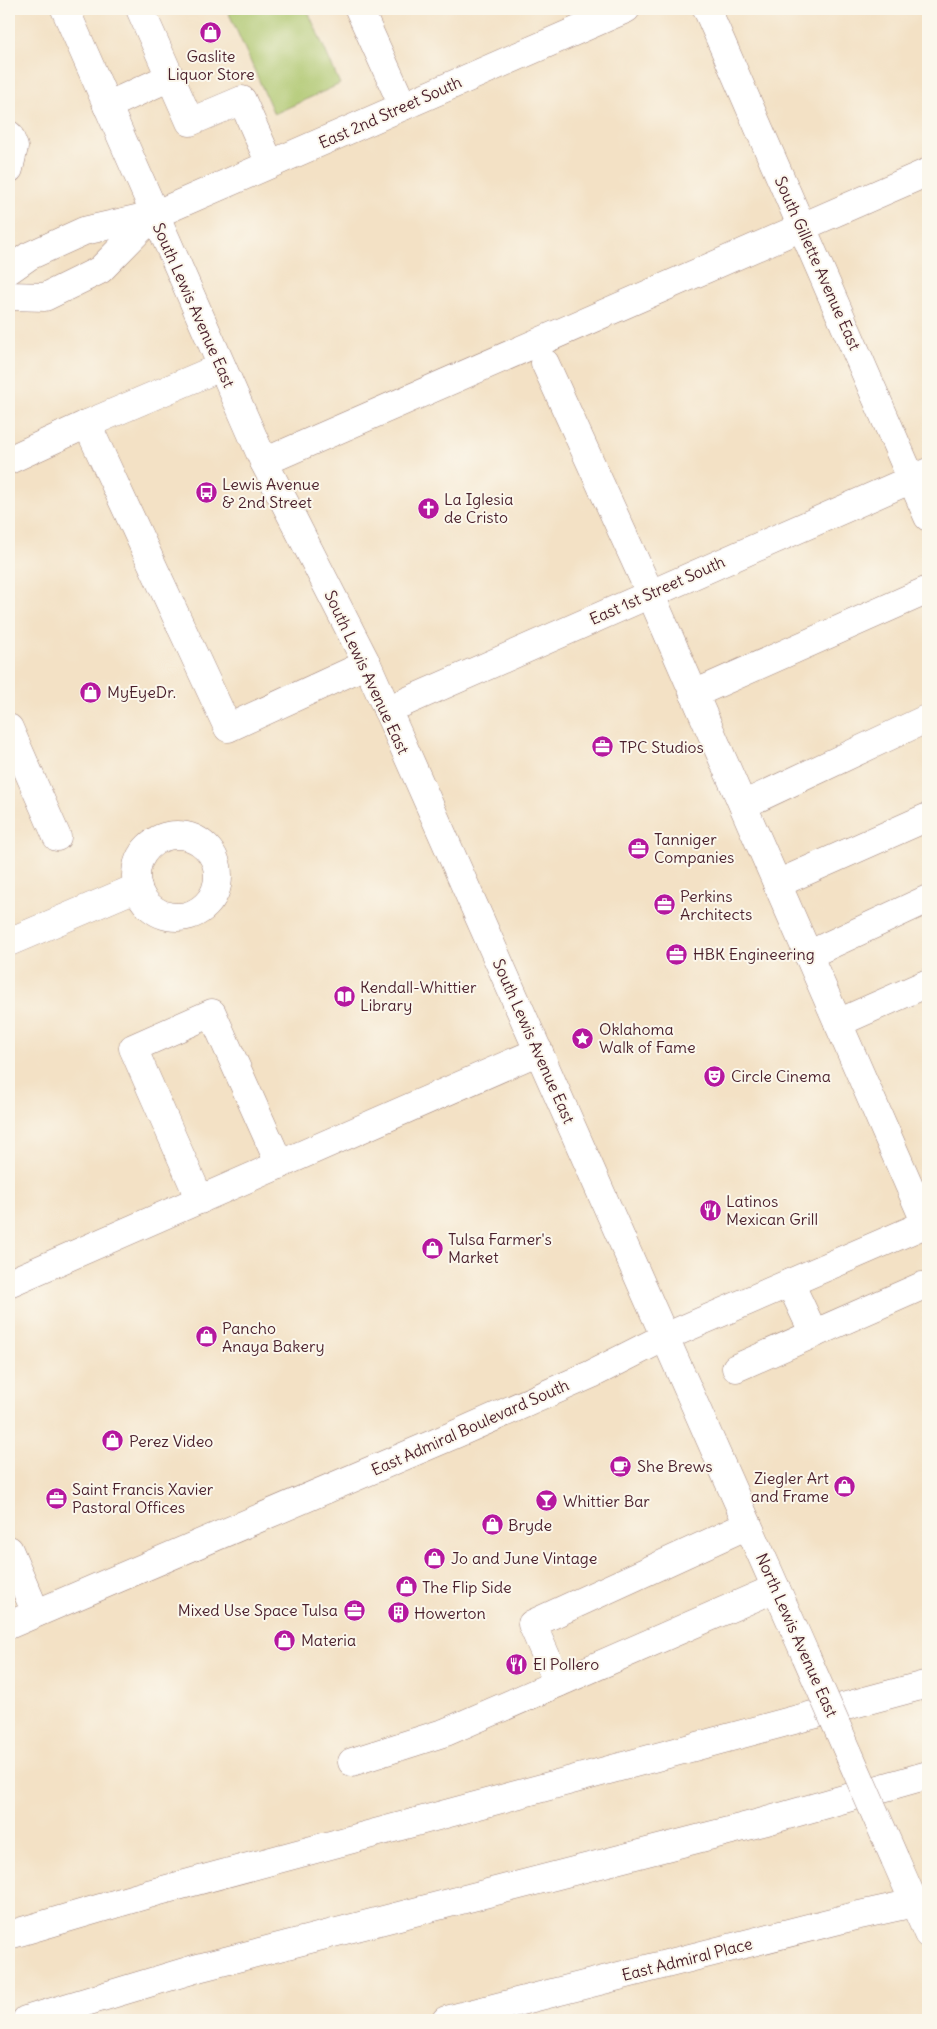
<svg xmlns="http://www.w3.org/2000/svg" width="937" height="2029" viewBox="0 0 937 2029" font-family="Delius,sans-serif">
<style>
.green{fill:#abc56b;stroke:#7a724b}
.lines{fill:none;stroke-linecap:round;stroke-linejoin:round}
.minor-casing{stroke:#9e8078;stroke-width:29}
.major-casing{stroke:#9e8078;stroke-width:29}
.highway-casing{stroke:#9e8078;stroke-width:29}
.minor{stroke:#fff;stroke-width:28}
.major{stroke:#fff;stroke-width:28}
.highway{stroke:#fff;stroke-width:28}
.major-bridge-casing{stroke:#9e8078;stroke-width:29;stroke-linecap:butt}
.major-bridge{stroke:#fff;stroke-width:28}
.labels{text-anchor:middle;dominant-baseline:central;stroke-width:4;stroke-linejoin:round;paint-order:stroke}
.poi-label{font-size:16px;fill:#4a1f2b;stroke:#fbf7ec;text-anchor:start}
.street-label{font-size:16px;fill:#4a1f2b;stroke:#fbf7ec}
</style>
<rect width="100%" height="100%" fill="#fbf7ec"/>
<filter id="ink" filterUnits="userSpaceOnUse"><feTurbulence type="fractalNoise" baseFrequency=".02" numOctaves="2"/><feDisplacementMap in="SourceGraphic" scale="10" xChannelSelector="R" yChannelSelector="G"/><feConvolveMatrix kernelMatrix="1 2 1 2 8 2 1 2 1" color-interpolation-filters="sRGB"/></filter>
<filter id="wash" filterUnits="userSpaceOnUse"><feTurbulence type="fractalNoise" baseFrequency=".0096" numOctaves="4" result="noise"/><feDisplacementMap in="SourceGraphic" scale="20" xChannelSelector="R" yChannelSelector="G"/><feGaussianBlur stdDeviation="1.12" result="paint"/><feColorMatrix in="noise" values="0 0 0 0 0 0 0 0 0 0 0 0 0 0 0 0 0 1.4 0 .05"/><feComposite in="paint" operator="in"/></filter>
<g filter="url(#wash)">
<rect width="100%" height="100%" fill="#f3e1c5"/>
<path class="green" d="M227 9H307L340 84 274 114Z"/>
</g>
<g filter="url(#ink)">
<g class="lines">
<defs>
<g id="minor">
<path d="M140 9 190 122 242 100 270 164"/>
<path d="M359 9 403 106"/>
<path d="M707 9 928 517"/>
<path d="M107 106 170 77"/>
<path d="M9 135 14 147 9 169"/>
<path d="M9 270 29 256 84 231 154 215 626 9"/>
<path d="M9 296 45 297 100 270 154 215"/>
<path d="M545 363 650 593 926 1224"/>
<path d="M221 367 87 424 228 728 367 664"/>
<path d="M9 460 87 424"/>
<path d="M264 462 928 172"/>
<path d="M694 694 928 590"/>
<path d="M387 710 928 472"/>
<path d="M9 728 57 837"/>
<path d="M743 805 928 718"/>
<circle cx="177" cy="876" r="41"/>
<path d="M777 884 928 817"/>
<path d="M9 942 138 887"/>
<path d="M808 955 928 899"/>
<path d="M838 1023 928 983"/>
<path d="M200 1200 133 1048 212 1013 280 1165"/>
<path d="M9 1283 539 1051"/>
<path d="M790 1283 814 1334"/>
<path d="M736 1368 922 1286"/>
<path d="M9 1550 36 1613"/>
<path d="M558 1683 532 1624 748 1525"/>
<path d="M352 1762 446 1732 776 1588"/>
</g>
<g id="major">
<path d="M65 9 264 462 367 664 806 1656"/>
<path d="M9 1625 456 1434 592 1374 665 1337 928 1223"/>
<path d="M895 1859 928 1934"/>
<path d="M446 2020 855 1916 928 1900"/>
</g>
<g id="highway">
<path d="M9 1935 152 1893 928 1684"/>
<path d="M26 2020 198 1968 763 1822 928 1775"/>
</g>
</defs>
<use href="#minor" class="minor-casing"/>
<use href="#major" class="major-casing"/>
<use href="#highway" class="highway-casing"/>
<use href="#minor" class="minor"/>
<use href="#major" class="major"/>
<use href="#highway" class="highway"/>
<defs>
<path id="major-bridge" d="M806 1656 895 1859"/>
</defs>
<use href="#major-bridge" class="major-bridge-casing"/>
<use href="#major-bridge" class="major-bridge"/>
</g>
</g>
<defs>
<symbol id="shop-disc" viewBox="-11 -11 22 22"><circle r="9.5" fill="#b5179e" stroke="#fbf7ec"/><path d="M-5-2.5h2.3a2.7 3.5 0 0 1 5.4 0H5L5.5 6h-11ZM-1.5-2.5h3a1.5 2.3 0 0 0-3 0Z" fill="#fff"/></symbol>
<symbol id="bus-disc" viewBox="-11 -11 22 22"><circle r="9.5" fill="#b5179e" stroke="#fbf7ec"/><path d="M-5-6H5V4H4V6H2V4H-2V6H-4V4H-5ZM-3.5-4V0h7V-4ZM-3.5 1.2v1.5H-2V1.2ZM2 1.2v1.5H3.5V1.2Z" fill="#fff"/></symbol>
<symbol id="church-disc" viewBox="-11 -11 22 22"><circle r="9.5" fill="#b5179e" stroke="#fbf7ec"/><path d="M-1.2-6h2.4v3.5h3.3v2.4h-3.3V6h-2.4V-.1h-3.3v-2.4h3.3Z" fill="#fff"/></symbol>
<symbol id="office-disc" viewBox="-11 -11 22 22"><circle r="9.5" fill="#b5179e" stroke="#fbf7ec"/><path d="M-6-3h4V-5.5h4V-3h4V5H-6ZM-1-4.5V-3h2v-1.5ZM-6 0V1H6V0Z" fill="#fff"/></symbol>
<symbol id="library-disc" viewBox="-11 -11 22 22"><circle r="9.5" fill="#b5179e" stroke="#fbf7ec"/><path d="M-6-4Q-3-5.5-.7-3.5V5Q-3 3-6 4ZM6-4Q3-5.5 .7-3.5V5Q3 3 6 4Z" fill="#fff"/></symbol>
<symbol id="sight-disc" viewBox="-11 -11 22 22"><circle r="9.5" fill="#b5179e" stroke="#fbf7ec"/><path d="M0-6L1.8-2.2L6-1.7L2.9 1.2L3.7 5.4L0 3.3L-3.7 5.4L-2.9 1.2L-6-1.7L-1.8-2.2Z" fill="#fff"/></symbol>
<symbol id="theatre-disc" viewBox="-11 -11 22 22"><circle r="9.5" fill="#b5179e" stroke="#fbf7ec"/><path d="M-5-5.5Q0-4 5-5.5V0Q5 5 0 6Q-5 5-5 0ZM-3.3-2.5H-1v1.5H-3.3ZM1-2.5H3.3v1.5H1ZM-2.8 1Q0 5.5 2.8 1Z" fill="#fff"/></symbol>
<symbol id="restaurant-disc" viewBox="-11 -11 22 22"><circle r="9.5" fill="#b5179e" stroke="#fbf7ec"/><path d="M-5-6h1v4h1v-4h1v4h1v-4h1v5L-1.5 .5V6h-2V.5L-5-1ZM5-6V6H3V1.5H1.5Q1.5-4 5-6Z" fill="#fff"/></symbol>
<symbol id="cafe-disc" viewBox="-11 -11 22 22"><circle r="9.5" fill="#b5179e" stroke="#fbf7ec"/><path d="M-5.5-4.5H6V0H3Q3 3.5 0 3.5H-2.5Q-5.5 3.5-5.5 0ZM3-3.2v2h1.7v-2ZM-6 4.5H4V6H-6Z" fill="#fff"/></symbol>
<symbol id="bar-disc" viewBox="-11 -11 22 22"><circle r="9.5" fill="#b5179e" stroke="#fbf7ec"/><path d="M-6-5H6L.8 .8V4.5H3.5V6h-7V4.5H-.8V.8Z" fill="#fff"/></symbol>
<symbol id="building-disc" viewBox="-11 -11 22 22"><circle r="9.5" fill="#b5179e" stroke="#fbf7ec"/><path d="M-4-6H4V6H1V3H-1V6H-4ZM-2.5-4.3h1.7v1.8h-1.7ZM.8-4.3h1.7v1.8H.8ZM-2.5-1h1.7V.8h-1.7ZM.8-1h1.7V.8H.8Z" fill="#fff"/></symbol>
</defs>
<g fill-rule="evenodd">
<use href="#shop-disc" x="198" y="20" width="25" height="25"/>
<use href="#bus-disc" x="194" y="480" width="25" height="25"/>
<use href="#church-disc" x="416" y="496" width="25" height="25"/>
<use href="#shop-disc" x="78" y="680" width="25" height="25"/>
<use href="#office-disc" x="590" y="734" width="25" height="25"/>
<use href="#office-disc" x="626" y="836" width="25" height="25"/>
<use href="#office-disc" x="652" y="892" width="25" height="25"/>
<use href="#office-disc" x="664" y="942" width="25" height="25"/>
<use href="#library-disc" x="332" y="984" width="25" height="25"/>
<use href="#sight-disc" x="570" y="1026" width="25" height="25"/>
<use href="#theatre-disc" x="702" y="1064" width="25" height="25"/>
<use href="#restaurant-disc" x="698" y="1198" width="25" height="25"/>
<use href="#shop-disc" x="420" y="1236" width="25" height="25"/>
<use href="#shop-disc" x="194" y="1324" width="25" height="25"/>
<use href="#shop-disc" x="100" y="1428" width="25" height="25"/>
<use href="#cafe-disc" x="608" y="1454" width="25" height="25"/>
<use href="#shop-disc" x="832" y="1474" width="25" height="25"/>
<use href="#office-disc" x="44" y="1486" width="25" height="25"/>
<use href="#bar-disc" x="534" y="1488" width="25" height="25"/>
<use href="#shop-disc" x="480" y="1512" width="25" height="25"/>
<use href="#shop-disc" x="422" y="1546" width="25" height="25"/>
<use href="#shop-disc" x="394" y="1574" width="25" height="25"/>
<use href="#office-disc" x="342" y="1598" width="25" height="25"/>
<use href="#building-disc" x="386" y="1600" width="25" height="25"/>
<use href="#shop-disc" x="272" y="1628" width="25" height="25"/>
<use href="#restaurant-disc" x="504" y="1652" width="25" height="25"/>
</g>
<g class="labels">
<g class="poi-label">
<text x="211" y="56" text-anchor="middle">Gaslite<tspan x="211" dy="18">Liquor Store</tspan></text>
<text x="222" y="484">Lewis Avenue<tspan x="222" dy="18">&amp; 2nd Street</tspan></text>
<text x="444" y="499">La Iglesia<tspan x="444" dy="18">de Cristo</tspan></text>
<text x="107" y="692">MyEyeDr.</text>
<text x="619" y="747">TPC Studios</text>
<text x="654" y="839">Tanniger<tspan x="654" dy="18">Companies</tspan></text>
<text x="680" y="896">Perkins<tspan x="680" dy="18">Architects</tspan></text>
<text x="693" y="954">HBK Engineering</text>
<text x="360" y="987">Kendall-Whittier<tspan x="360" dy="18">Library</tspan></text>
<text x="599" y="1029">Oklahoma<tspan x="599" dy="18">Walk of Fame</tspan></text>
<text x="731" y="1076">Circle Cinema</text>
<text x="726" y="1201">Latinos<tspan x="726" dy="18">Mexican Grill</tspan></text>
<text x="448" y="1239">Tulsa Farmer's<tspan x="448" dy="18">Market</tspan></text>
<text x="222" y="1328">Pancho<tspan x="222" dy="18">Anaya Bakery</tspan></text>
<text x="129" y="1441">Perez Video</text>
<text x="637" y="1466">She Brews</text>
<text x="829" y="1478" text-anchor="end">Ziegler Art<tspan x="829" dy="18">and Frame</tspan></text>
<text x="72" y="1489">Saint Francis Xavier<tspan x="72" dy="18">Pastoral Offices</tspan></text>
<text x="563" y="1501">Whittier Bar</text>
<text x="508" y="1525">Bryde</text>
<text x="451" y="1558">Jo and June Vintage</text>
<text x="422" y="1587">The Flip Side</text>
<text x="338" y="1610" text-anchor="end">Mixed Use Space Tulsa</text>
<text x="414" y="1613">Howerton</text>
<text x="301" y="1640">Materia</text>
<text x="533" y="1664">El Pollero</text>
</g>
<g class="street-label">
<text transform="translate(390 112) rotate(-24)">East 2nd Street South</text>
<text transform="translate(818 263) rotate(66)">South Gillette Avenue East</text>
<text transform="translate(194 305) rotate(66)">South Lewis Avenue East</text>
<text transform="translate(657 590) rotate(-24)">East 1st Street South</text>
<text transform="translate(367 672) rotate(65)">South Lewis Avenue East</text>
<text transform="translate(534 1041) rotate(66)">South Lewis Avenue East</text>
<text transform="translate(470 1427) rotate(-24)">East Admiral Boulevard South</text>
<text transform="translate(797 1635) rotate(66)">North Lewis Avenue East</text>
<text transform="translate(687 1959) rotate(-14)">East Admiral Place</text>
</g>
</g>
<rect width="937" height="2029" fill="none" stroke="#fbf7ec" stroke-width="30"/>
</svg>
